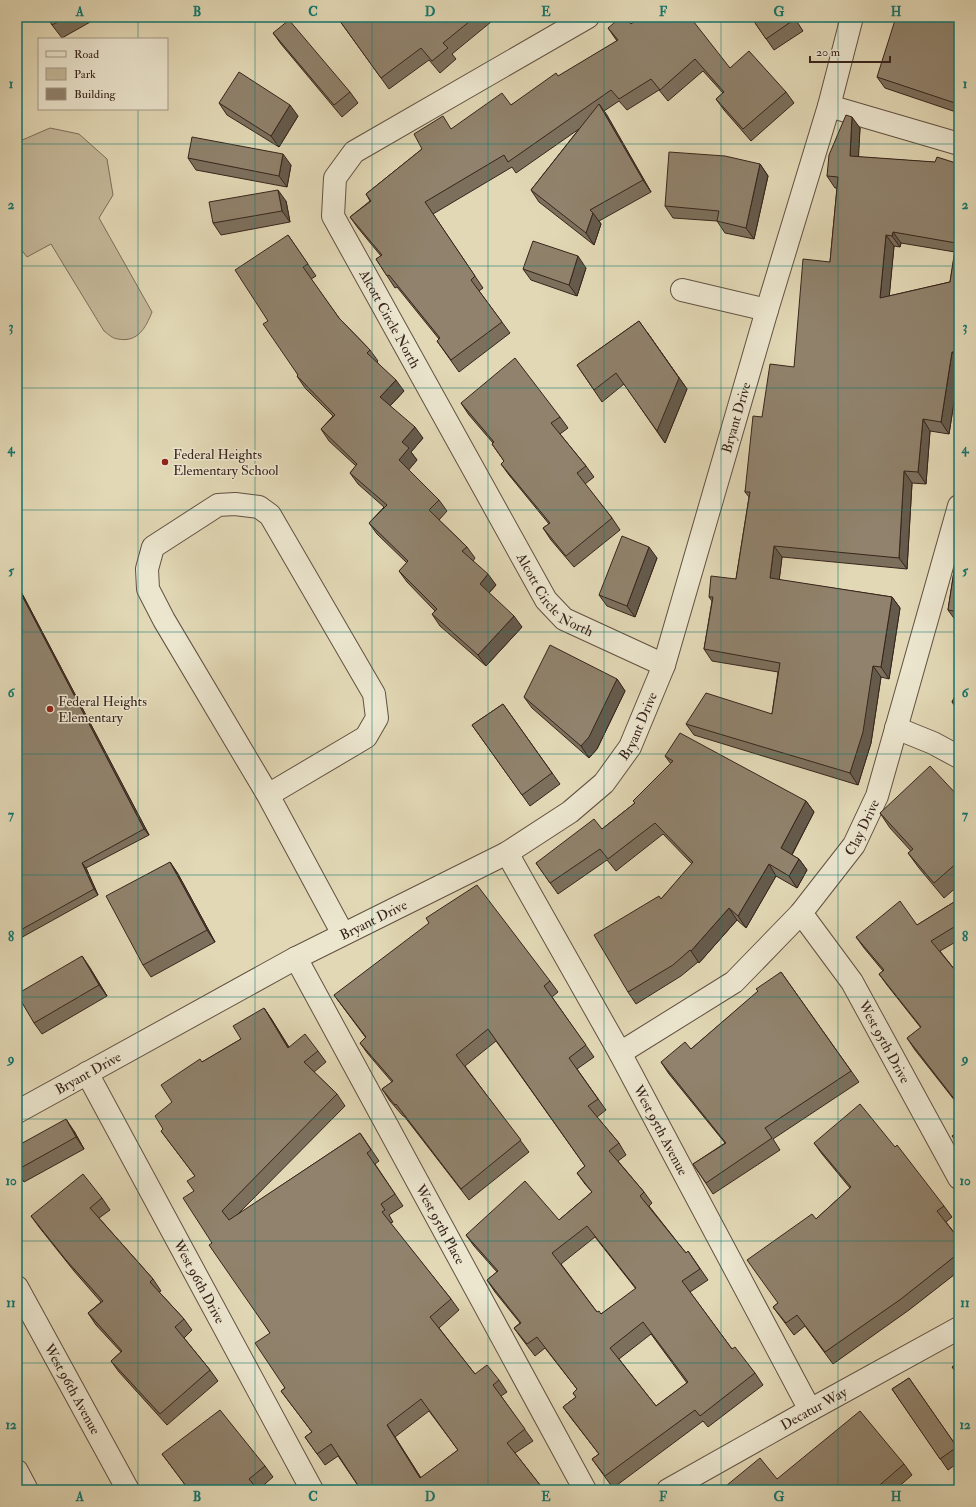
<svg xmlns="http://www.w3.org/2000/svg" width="976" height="1507" viewBox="0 0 976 1507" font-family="'IM FELL Double Pica',serif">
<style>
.green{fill:#c5b99b;stroke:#7e6e5c}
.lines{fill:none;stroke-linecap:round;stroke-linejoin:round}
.minor-casing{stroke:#625142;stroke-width:24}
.minor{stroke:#ece6cf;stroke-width:22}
.wall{fill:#7c705d;stroke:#38241c;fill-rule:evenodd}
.shaded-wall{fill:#655b4c;stroke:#38241c}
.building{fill:#90826c;stroke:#38241c;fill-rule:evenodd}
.grid{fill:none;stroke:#0f766e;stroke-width:1;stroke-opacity:0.55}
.poi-dot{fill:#8f2418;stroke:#ece6cf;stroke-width:1.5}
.labels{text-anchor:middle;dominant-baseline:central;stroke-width:3;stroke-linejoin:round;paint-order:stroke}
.street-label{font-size:14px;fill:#38241c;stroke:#ece6cf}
.poi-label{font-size:14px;fill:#38241c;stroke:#ece6cf;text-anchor:start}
.neatline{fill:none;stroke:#0f766e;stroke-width:1.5}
.grid-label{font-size:13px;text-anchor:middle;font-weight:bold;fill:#0f766e}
</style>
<rect width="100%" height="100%" fill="#e2d8b5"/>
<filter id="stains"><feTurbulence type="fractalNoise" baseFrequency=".005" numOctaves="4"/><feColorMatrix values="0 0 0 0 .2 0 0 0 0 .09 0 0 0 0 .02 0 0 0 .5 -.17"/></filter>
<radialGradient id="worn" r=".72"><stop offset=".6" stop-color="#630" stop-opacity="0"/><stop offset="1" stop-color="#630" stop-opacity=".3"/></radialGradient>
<path class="green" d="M50 128 79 134 107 159 113 195 99 218 152 312C146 327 138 343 118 339 113 339 108 334 104 331L51 244 27 257 17 244V144L20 141Z"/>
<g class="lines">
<defs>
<g id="minor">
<path id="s1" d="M588 17 354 152 335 178 333 216 546 600 564 619 664 665"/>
<path d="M829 106 959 144"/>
<path d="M682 290 767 310"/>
<path d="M896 728 933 743 959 757"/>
<path d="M268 795 164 620 148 589 147 569 153 547 218 505 235 504 259 507 270 515 374 694 377 718 366 737 268 795 343 934"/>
<path id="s2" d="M507 853 620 1053 810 1410"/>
<path id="s3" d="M801 913 852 982 959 1178"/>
<path id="s4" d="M296 958 585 1490"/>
<path id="s5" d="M620 1053 734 982 801 913 854 845 877 796 959 506"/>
<path id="s6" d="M87 1073 312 1490"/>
<path id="s7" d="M17 1112 296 958 507 853 570 812 604 783 630 747 664 665 767 310 829 106 852 17"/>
<path id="s8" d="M17 1287 128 1490"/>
<path d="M17 1471 27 1490"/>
<path id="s9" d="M668 1490 810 1410 959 1328"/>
</g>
</defs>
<use href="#minor" class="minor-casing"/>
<use href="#minor" class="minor"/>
</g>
<g class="wall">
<path d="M48 17H90L92 21 62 38 52 25Z"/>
<path d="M337 17H497L452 54 456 59 440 73 429 60 389 89Z"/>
<path d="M513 17H522L516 21Z"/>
<path d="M751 17H794L803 31 774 50Z"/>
<path d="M959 17V113L885 88 877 77Z"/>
<path d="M631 24 730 68 786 92 794 103 751 141 724 110 716 99 723 93 703 71 668 101 659 90 627 110 619 101 604 111 651 192 599 221 601 224 594 245 539 202 531 190 579 129 516 173 512 167 433 214 483 288 479 291 510 333 459 372 437 341 439 339 397 287 395 288 376 259 381 256 358 228 350 217 370 201 366 194 422 149 452 129 511 105 617 41 608 28Z"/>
<path d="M273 33 350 92 358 103 342 117 281 44Z"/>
<path d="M219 103 298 116 279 147 227 115Z"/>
<path d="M860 128 858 157 959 164V370L949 434 930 431 926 484 912 483 907 569 782 557 779 580 892 597 900 608 889 679 881 677 871 743 858 785 694 735 686 724 772 714 778 672 712 661 704 649 712 601 709 597 736 579 749 497 745 492 762 417 794 367 830 262 837 188H835L827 176ZM901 243 955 252 950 282 889 296 894 246 900 247Z"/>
<path d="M188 158 291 165 287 187 196 170Z"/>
<path d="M760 164 768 176 754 239 725 233 717 221 673 218 665 206Z"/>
<path d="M286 201 290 222 221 235 213 223Z"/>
<path d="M288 235 316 276 311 279 339 318 370 350 378 361 377 362 404 391 390 406 423 438 411 452 417 460 408 470 439 500 447 511 439 520 467 547 475 558 473 561 496 585 489 593 522 627 486 666 440 626 432 614 435 611 407 582 399 571 407 563 377 534 369 523 384 507 358 484 350 473 356 466 329 441 321 429 333 416 305 388 297 376 298 375 268 321Z"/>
<path d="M586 268 577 296 531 280 523 269Z"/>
<path d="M639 321 687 389 665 443 624 384 602 402 577 365Z"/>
<path d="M461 403 560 417 568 428 560 434 586 466 594 477 585 484 612 518 620 530 574 567 551 540 543 528 549 524 509 475 501 464 504 461 492 444 493 443 469 415Z"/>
<path d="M959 539V622L956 621 948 610Z"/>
<path d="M657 558 635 617 607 606 599 595Z"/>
<path d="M17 584 149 835 86 868 98 895 17 940Z"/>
<path d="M617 679 625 691 597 749 589 758 532 708 524 697Z"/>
<path d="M959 689V712L952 702Z"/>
<path d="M503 704 560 784 530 806 472 725Z"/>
<path d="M665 756 806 801 814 812 792 855 799 859 807 870 797 888 776 876 746 928 737 920 699 963 698 962 681 976 636 1004 628 992 661 899 692 864 663 834 616 871 607 860 558 894 536 863 602 829 635 803 633 801 671 764Z"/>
<path d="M959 797V885L944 898 919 868 908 853 911 851 890 828 880 813Z"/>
<path d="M170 862 178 874 215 942 151 977 143 965Z"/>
<path d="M959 899V940L940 951 959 975V1106L915 1050 907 1038 921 1028 887 985 879 974 883 971 864 948 856 937 917 925Z"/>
<path d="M82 956 90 968 107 996 42 1034 34 1023Z"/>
<path d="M781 972 859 1082 773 1139 780 1150 713 1194 693 1164 725 1143 669 1074 661 1062 691 1049Z"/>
<path d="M550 981 558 992 552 997 594 1057 577 1069 606 1110 597 1117 619 1143 626 1155 618 1161 644 1192 652 1203 649 1206 686 1253 688 1251 708 1280 690 1292 732 1349 755 1373 763 1385 708 1427 703 1421 613 1488 592 1459 599 1454 571 1418 563 1407 576 1397 573 1393 577 1389 545 1348 535 1356 522 1339 514 1328 520 1323 495 1292 487 1280 497 1272 474 1246 466 1235 559 1220 592 1192 585 1184 577 1173 585 1166 496 1041 465 1066 529 1152 469 1200 404 1116H403L390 1101 382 1089 392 1082 368 1054 360 1043 366 1038 334 995ZM595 1237 636 1289 601 1314 597 1312 561 1264ZM651 1334 687 1383 656 1406 619 1359Z"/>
<path d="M264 1008 272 1020 289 1047 318 1051 326 1062 314 1072 337 1094 345 1106 236 1216 360 1133 379 1161 375 1164 403 1206 389 1215 393 1222 390 1223 451 1299 459 1310 439 1328 475 1374 499 1380 507 1392 501 1396 533 1441 515 1453 544 1490H361L338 1456 325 1465 305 1437 312 1432 281 1391 285 1388 270 1333 212 1243 194 1191 195 1176 161 1131 163 1129 172 1102 202 1062 241 1039ZM429 1411 458 1450 421 1478 395 1437Z"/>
<path d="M74 1131 84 1149 24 1182 17 1171V1146Z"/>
<path d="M814 1143 944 1206 952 1217 946 1222 959 1239V1271L909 1310 833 1364 805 1326 794 1335 773 1307 778 1303 816 1219 850 1188 822 1154Z"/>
<path d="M102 1198 110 1210 99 1218 153 1279 161 1291 159 1292 184 1319 192 1330 184 1338 210 1370 218 1381 167 1425 119 1372 111 1361 121 1352 96 1325 88 1313 101 1302 74 1271 39 1227 31 1216Z"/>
<path d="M909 1378 959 1450V1462L948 1470 892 1389Z"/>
<path d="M162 1454 265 1466 273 1477 258 1490H189Z"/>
<path d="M904 1464 912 1475 895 1490H721L777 1479Z"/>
</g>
<g class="shaded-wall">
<path d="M956 98 959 102V109L955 103Z"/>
<path d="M599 104 607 115 651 192 643 180Z"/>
<path d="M290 105 298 116 279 147 271 136Z"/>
<path d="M852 117 860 128 858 168 850 156Z"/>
<path d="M283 154 291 165 287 187 279 176Z"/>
<path d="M760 164 768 176 754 239 746 228Z"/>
<path d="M278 190 286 201 290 222 282 211Z"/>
<path d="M593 213 601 224 594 245 586 233Z"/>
<path d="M893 232 901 243 900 247 892 236Z"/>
<path d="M886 235 894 246 888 310 880 298Z"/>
<path d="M578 256 586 268 577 296 569 285Z"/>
<path d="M647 332 687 389 665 443 657 431Z"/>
<path d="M952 352 959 362V370L949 434 941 422Z"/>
<path d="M396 380 404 391 388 408 380 397Z"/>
<path d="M923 419 930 431 926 484 918 472Z"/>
<path d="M415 427 423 438 411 452 417 460 407 472 399 460 402 442Z"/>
<path d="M904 471 912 483 907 569 899 558Z"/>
<path d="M774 546 782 557 778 590 770 578Z"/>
<path d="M649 547 657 558 635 617 627 606Z"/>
<path d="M488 574 496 585 487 595 480 584Z"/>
<path d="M17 584 149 835 144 829 17 586Z"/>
<path d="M892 597 900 608 889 679 881 667Z"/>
<path d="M514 616 522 627 486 666 478 655Z"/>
<path d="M873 666 881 677 871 743 858 785 850 773Z"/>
<path d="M617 679 625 691 597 749 589 758 581 746Z"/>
<path d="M806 801 814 812 789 860 781 848Z"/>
<path d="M799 859 807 870 797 888 789 876Z"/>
<path d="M170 862 178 874 215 942 207 930Z"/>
<path d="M82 863 86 868 98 895 94 889Z"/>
<path d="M769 864 776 876 746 928 738 916Z"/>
<path d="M729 908 737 920 699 963 691 951Z"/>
<path d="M82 956 90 968 107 996 99 985Z"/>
<path d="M264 1008 272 1020 296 1059 288 1048Z"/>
<path d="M66 1119 74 1131 84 1149 76 1137Z"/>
<path d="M387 1425 395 1437 428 1489 420 1478Z"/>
</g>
<g class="building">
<path d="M48 17H67L52 25Z"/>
<path d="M337 17H475L443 43 448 48 432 61 421 48 381 78Z"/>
<path d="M621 17H625L631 24 640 17H690L730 68 749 51 786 92 743 129 716 99 724 92 695 59 660 90 651 79 619 99 611 90 508 162 504 155 425 202 475 276 471 280 502 322 451 360 437 341 440 338 389 275 387 276 376 259 382 255 350 217 371 201 366 194 422 149 414 134 443 116 451 129 502 93 511 105 556 73 558 76 618 40 608 28Z"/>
<path d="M751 17H794L795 19 766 39Z"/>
<path d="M896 17H959V99L956 98 955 103 877 77Z"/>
<path d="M289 20 350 92 334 105 273 33Z"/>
<path d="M239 72 290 105 271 136 219 103Z"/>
<path d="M599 104 643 180 590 210 593 213 586 233 531 190Z"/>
<path d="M846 115 852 117 850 156 935 162 937 157 959 164V352H952L941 422 923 419 918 472 904 471 899 558 774 546 770 578 892 597 881 667 873 666 863 732 850 773 686 724 706 693 772 714 780 663 704 649 713 597H709L711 576 736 579 750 492H745L753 416 762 417 770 364 794 367 803 259 830 262 838 177 827 176 829 155ZM893 232 956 243 950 282 880 298 886 235 892 236Z"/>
<path d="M192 137 283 154 279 176 188 158Z"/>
<path d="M669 152 725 156 760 164 746 228 717 221 719 211 665 206Z"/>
<path d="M278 190 282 211 213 223 209 202Z"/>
<path d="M288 235 308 264 303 267 339 318 370 350 367 353 396 380 380 397 415 427 402 442 409 448 399 460 439 500 429 510 467 547 462 551 488 574 480 584 514 616 478 655 432 614 437 609 399 571 408 561 369 523 387 505 350 473 357 464 321 429 335 415 297 376 298 375 263 324 268 321 235 270Z"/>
<path d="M533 241 578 256 569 285 523 269Z"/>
<path d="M639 321 679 378 657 431 616 373 594 390 577 365Z"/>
<path d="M515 358 560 417 551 423 586 466 577 473 612 518 566 556 543 528 550 523 501 464 504 461 492 444 494 442 461 403Z"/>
<path d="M622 536 649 547 627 606 599 595Z"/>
<path d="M959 539V612L948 610Z"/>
<path d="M17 586 144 829 82 863 94 889 17 932Z"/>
<path d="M550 645 617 679 589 737 581 746 524 697Z"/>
<path d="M959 689V706L952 702Z"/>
<path d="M503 704 552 773 522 795 472 725Z"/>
<path d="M680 733 806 801 781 848 799 859 789 876 769 864 738 916 729 908 691 951 690 950 673 965 628 992 594 935 659 896 661 899 693 862 655 823 608 859 600 849 550 883 536 863 594 819 602 829 635 803 633 801 673 761 665 756Z"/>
<path d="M930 766 959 797V861L934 883 908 853 913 849 880 813Z"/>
<path d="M170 862 207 930 143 965 106 896Z"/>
<path d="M477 885 550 981 544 986 586 1045 569 1058 598 1099 588 1106 619 1143 609 1151 644 1192 640 1196 686 1253 688 1251 700 1269 682 1281 732 1349 735 1347 755 1373 700 1416 695 1410 605 1476 592 1459 599 1454 563 1407 576 1397 573 1393 577 1389 537 1337 527 1344 514 1328 521 1323 487 1280 498 1271 466 1235 525 1181 559 1220 592 1192 577 1173 585 1166 488 1029 456 1055 521 1140 461 1189 396 1104 395 1105 382 1089 393 1081 360 1043 366 1037 334 995 429 923 426 918ZM587 1226 636 1288 601 1314 599 1311 597 1312 552 1253ZM643 1322 688 1382 656 1406 610 1348Z"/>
<path d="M959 899V924L931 941 959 975V1105L907 1038 921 1027 879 974 884 970 856 937 900 901 917 925Z"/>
<path d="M82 956 99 985 34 1023 17 994Z"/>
<path d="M781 972 851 1071 765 1128 772 1138 706 1183 693 1164 726 1143 661 1062 685 1042 691 1049 758 991 756 989Z"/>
<path d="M264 1008 288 1048 305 1034 318 1051 304 1062 337 1094 222 1211 229 1220 360 1133 371 1150 367 1153 395 1194 381 1204 385 1210 382 1212 451 1299 430 1317 475 1374 487 1365 499 1380 493 1385 525 1429 507 1443 544 1490H361L331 1444 317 1454 305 1437 312 1432 281 1391 285 1388 255 1343 270 1333 209 1245 212 1243 183 1198 194 1191 187 1181 195 1176 161 1131 163 1129 155 1116 172 1102 161 1085 200 1059 202 1062 241 1039 233 1026ZM421 1399 458 1450 420 1478 387 1425Z"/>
<path d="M860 1104 895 1147 897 1145 944 1206 937 1211 959 1239V1253L901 1299 825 1352 797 1315 786 1323 773 1307 778 1303 747 1260 812 1214 816 1219 851 1187 814 1143Z"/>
<path d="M66 1119 76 1137 17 1170V1146Z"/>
<path d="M959 1131V1145L952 1136Z"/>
<path d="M83 1174 102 1198 90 1208 153 1279 150 1282 184 1319 175 1327 210 1370 160 1414 111 1361 122 1351 88 1313 103 1301 66 1260 31 1216Z"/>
<path d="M959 1361V1377L952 1367Z"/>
<path d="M909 1378 957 1447 940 1459 892 1389Z"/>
<path d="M220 1410 265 1466 249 1479 258 1490H189L162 1454Z"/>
<path d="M860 1411 904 1464 874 1490H721L760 1458 777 1479Z"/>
</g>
<path class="grid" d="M138 17V39M255 17V1490M372 17V1490M488 17V1490M604 17V1490M721 17V1490M838 17V1490M138 109V1490M17 144H959M17 266H959M17 388H959M17 510H959M17 632H959M17 754H959M17 875H959M17 997H959M17 1119H959M17 1241H959M17 1363H959"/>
<g class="poi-dot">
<circle cx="165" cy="462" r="4"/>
<circle cx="50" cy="709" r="4"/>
</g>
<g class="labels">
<g class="street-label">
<text stroke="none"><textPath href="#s1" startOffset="458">Alcott Circle North</textPath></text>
<text stroke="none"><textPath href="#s7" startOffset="1065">Bryant Drive</textPath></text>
<text stroke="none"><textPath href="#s1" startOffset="782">Alcott Circle North</textPath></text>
<text stroke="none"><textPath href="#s7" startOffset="741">Bryant Drive</textPath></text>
<text stroke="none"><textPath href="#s5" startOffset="336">Clay Drive</textPath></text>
<text stroke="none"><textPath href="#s7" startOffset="405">Bryant Drive</textPath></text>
<text stroke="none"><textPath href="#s3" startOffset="154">West 95th Drive</textPath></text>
<text stroke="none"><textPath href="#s7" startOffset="81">Bryant Drive</textPath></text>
<text stroke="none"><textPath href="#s2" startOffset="317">West 95th Avenue</textPath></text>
<text stroke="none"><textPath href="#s4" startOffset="303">West 95th Place</textPath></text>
<text stroke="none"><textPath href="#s6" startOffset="237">West 96th Drive</textPath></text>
<text stroke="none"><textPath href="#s8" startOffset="116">West 96th Avenue</textPath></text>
<text stroke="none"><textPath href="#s9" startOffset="167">Decatur Way</textPath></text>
</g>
<g class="poi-label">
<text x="173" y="454">Federal Heights<tspan x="173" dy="16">Elementary School</tspan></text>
<text x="58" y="701">Federal Heights<tspan x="58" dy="16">Elementary</tspan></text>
</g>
</g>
<rect width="976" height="1507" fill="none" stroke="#e2d8b5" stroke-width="44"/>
<rect x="38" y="38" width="130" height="72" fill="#ece6cf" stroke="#a49887"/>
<rect x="46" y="51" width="20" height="6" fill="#ece6cf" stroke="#a49887"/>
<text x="74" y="58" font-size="12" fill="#38241c">Road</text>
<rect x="46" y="68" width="20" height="12" fill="#c5b99b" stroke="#a49887"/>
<text x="74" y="78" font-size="12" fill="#38241c">Park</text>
<rect x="46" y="88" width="20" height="12" fill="#90826c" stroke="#a49887"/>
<text x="74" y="98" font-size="12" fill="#38241c">Building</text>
<path d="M810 56v6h80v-6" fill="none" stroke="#38241c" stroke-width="2"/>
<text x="816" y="56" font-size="12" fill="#38241c" stroke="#ece6cf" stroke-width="3" paint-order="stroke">20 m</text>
<rect x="22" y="22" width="932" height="1463" class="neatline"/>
<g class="grid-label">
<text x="80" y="16">A</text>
<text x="197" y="16">B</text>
<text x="313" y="16">C</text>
<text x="430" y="16">D</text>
<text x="546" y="16">E</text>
<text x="663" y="16">F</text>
<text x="779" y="16">G</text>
<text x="896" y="16">H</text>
<text x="11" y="88">1</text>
<text x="965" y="88">1</text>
<text x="11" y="209">2</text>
<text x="965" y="209">2</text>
<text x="11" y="331">3</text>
<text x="965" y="331">3</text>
<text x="11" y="453">4</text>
<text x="965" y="453">4</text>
<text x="11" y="575">5</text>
<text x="965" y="575">5</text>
<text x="11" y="697">6</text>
<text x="965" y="697">6</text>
<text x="11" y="819">7</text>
<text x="965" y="819">7</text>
<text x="11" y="941">8</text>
<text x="965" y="941">8</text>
<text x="11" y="1063">9</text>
<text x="965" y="1063">9</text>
<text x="11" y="1185">10</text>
<text x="965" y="1185">10</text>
<text x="11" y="1307">11</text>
<text x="965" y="1307">11</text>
<text x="11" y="1429">12</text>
<text x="965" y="1429">12</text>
<text x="80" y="1501">A</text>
<text x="197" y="1501">B</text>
<text x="313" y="1501">C</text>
<text x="430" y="1501">D</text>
<text x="546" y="1501">E</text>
<text x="663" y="1501">F</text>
<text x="779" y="1501">G</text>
<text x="896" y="1501">H</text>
</g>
<rect width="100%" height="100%" filter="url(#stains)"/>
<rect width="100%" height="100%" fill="url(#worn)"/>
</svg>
